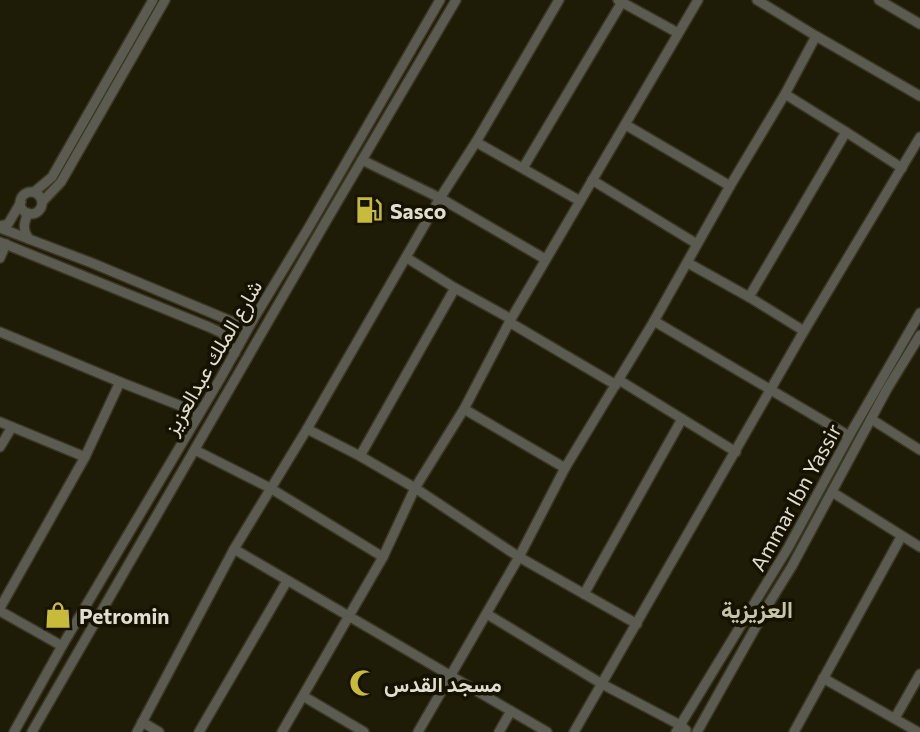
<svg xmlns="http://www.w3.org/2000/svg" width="920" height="732" viewBox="0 0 920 732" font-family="Commissioner,Vazirmatn,sans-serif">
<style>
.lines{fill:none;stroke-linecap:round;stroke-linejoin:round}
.minor-casing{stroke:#393622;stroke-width:12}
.minor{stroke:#5c5b51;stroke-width:9}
.labels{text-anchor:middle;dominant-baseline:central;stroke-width:7;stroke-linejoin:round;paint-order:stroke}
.poi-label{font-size:21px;font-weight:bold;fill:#dfded0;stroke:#151201;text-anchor:start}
.street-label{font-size:21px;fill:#dfded0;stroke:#151201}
.neighbourhood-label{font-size:23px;font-weight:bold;fill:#c6c4a9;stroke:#151201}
</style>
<rect width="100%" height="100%" fill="#1e1b06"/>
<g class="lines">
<defs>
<g id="minor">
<path d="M618 0 678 33"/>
<path d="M757 0 816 36 920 96"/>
<path d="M879 0 920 24"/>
<path d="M785 94 846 132 902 168"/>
<path d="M626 125 730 186"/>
<path d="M476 142 580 201"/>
<path d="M362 160 440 198 545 259"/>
<path d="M523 168 622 2"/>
<path d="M592 180 697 244"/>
<path d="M34 192 52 177 153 0"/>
<circle cx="31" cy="203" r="11"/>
<path d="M42 202 61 182 165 0"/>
<path d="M28 213C24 223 22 229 29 239"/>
<path d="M0 226 8 224 21 202"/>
<path d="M0 228 92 263 238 324 247 323 253 320"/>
<path d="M0 242 209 327 222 333 235 353"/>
<path d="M0 258 6 244"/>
<path d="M407 258 455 288 511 319"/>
<path d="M688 263 749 297 804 331"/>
<path d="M749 297 846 132"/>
<path d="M654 321 849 436"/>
<path d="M509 322 616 385"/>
<path d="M0 332 120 382 199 413"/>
<path d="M619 380 736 452"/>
<path d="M464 409 565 468"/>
<path d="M871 419 920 450"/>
<path d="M0 422 85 457"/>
<path d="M307 429 360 456 415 488 519 557 637 624"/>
<path d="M0 447 12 427"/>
<path d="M195 450 270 488 383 557"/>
<path d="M360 456 455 288"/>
<path d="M832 492 920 547"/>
<path d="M234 549 547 732"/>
<path d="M584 594 682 419"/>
<path d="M0 608 85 457 120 382"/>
<path d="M0 611 62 646"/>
<path d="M487 614 602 684 680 725 686 730 685 732"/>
<path d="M823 678 918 732"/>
<path d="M303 696 364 732"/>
<path d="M895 718 920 674"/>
<path d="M142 722 159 732"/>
<path d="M14 732 62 646 220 379 253 320 309 227 440 0"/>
<path d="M32 732 325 223 456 0"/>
<path d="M137 732 234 549 307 429 440 198 476 142 559 0"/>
<path d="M199 732 287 581"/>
<path d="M282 732 383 557 415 488 464 409 511 319 698 0"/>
<path d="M418 732 519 557 565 468 654 321 730 186 785 94 816 36"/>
<path d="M499 732 511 711"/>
<path d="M574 732 804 331 920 137"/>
<path d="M676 732 788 548 849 436 920 313"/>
<path d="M697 732 768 605 792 566 887 389 920 335"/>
<path d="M794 732 901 537"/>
</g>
</defs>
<use href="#minor" class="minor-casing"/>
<use href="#minor" class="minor"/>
</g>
<defs>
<symbol id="fuel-bare" viewBox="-9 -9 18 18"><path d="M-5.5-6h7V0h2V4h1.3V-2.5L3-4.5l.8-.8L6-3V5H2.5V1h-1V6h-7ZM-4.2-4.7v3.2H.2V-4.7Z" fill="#c8bb3b" stroke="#151201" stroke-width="2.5" paint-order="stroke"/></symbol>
<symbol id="shop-bare" viewBox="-9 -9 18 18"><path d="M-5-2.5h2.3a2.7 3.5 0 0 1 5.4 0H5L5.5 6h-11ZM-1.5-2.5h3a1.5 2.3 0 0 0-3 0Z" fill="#c8bb3b" stroke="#151201" stroke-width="2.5" paint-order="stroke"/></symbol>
<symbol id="mosque-bare" viewBox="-9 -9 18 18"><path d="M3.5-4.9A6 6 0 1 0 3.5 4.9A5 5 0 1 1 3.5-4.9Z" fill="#c8bb3b" stroke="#151201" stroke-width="2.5" paint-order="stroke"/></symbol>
</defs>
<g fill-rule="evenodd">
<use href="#fuel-bare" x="350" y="191" width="38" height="38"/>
<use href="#shop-bare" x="39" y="596" width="38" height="38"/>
<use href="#mosque-bare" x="344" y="664" width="38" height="38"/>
</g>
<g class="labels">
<g class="poi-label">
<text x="390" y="210">Sasco</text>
<text x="79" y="615">Petromin</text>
<text x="384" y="683">مسجد القدس</text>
</g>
<g class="street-label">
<text transform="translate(212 357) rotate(-60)">شارع الملك عبدالعزيز</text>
<text transform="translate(795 497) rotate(-61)">Ammar Ibn Yassir</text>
</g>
<g class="neighbourhood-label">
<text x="757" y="609">العزيزية</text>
</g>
</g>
</svg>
